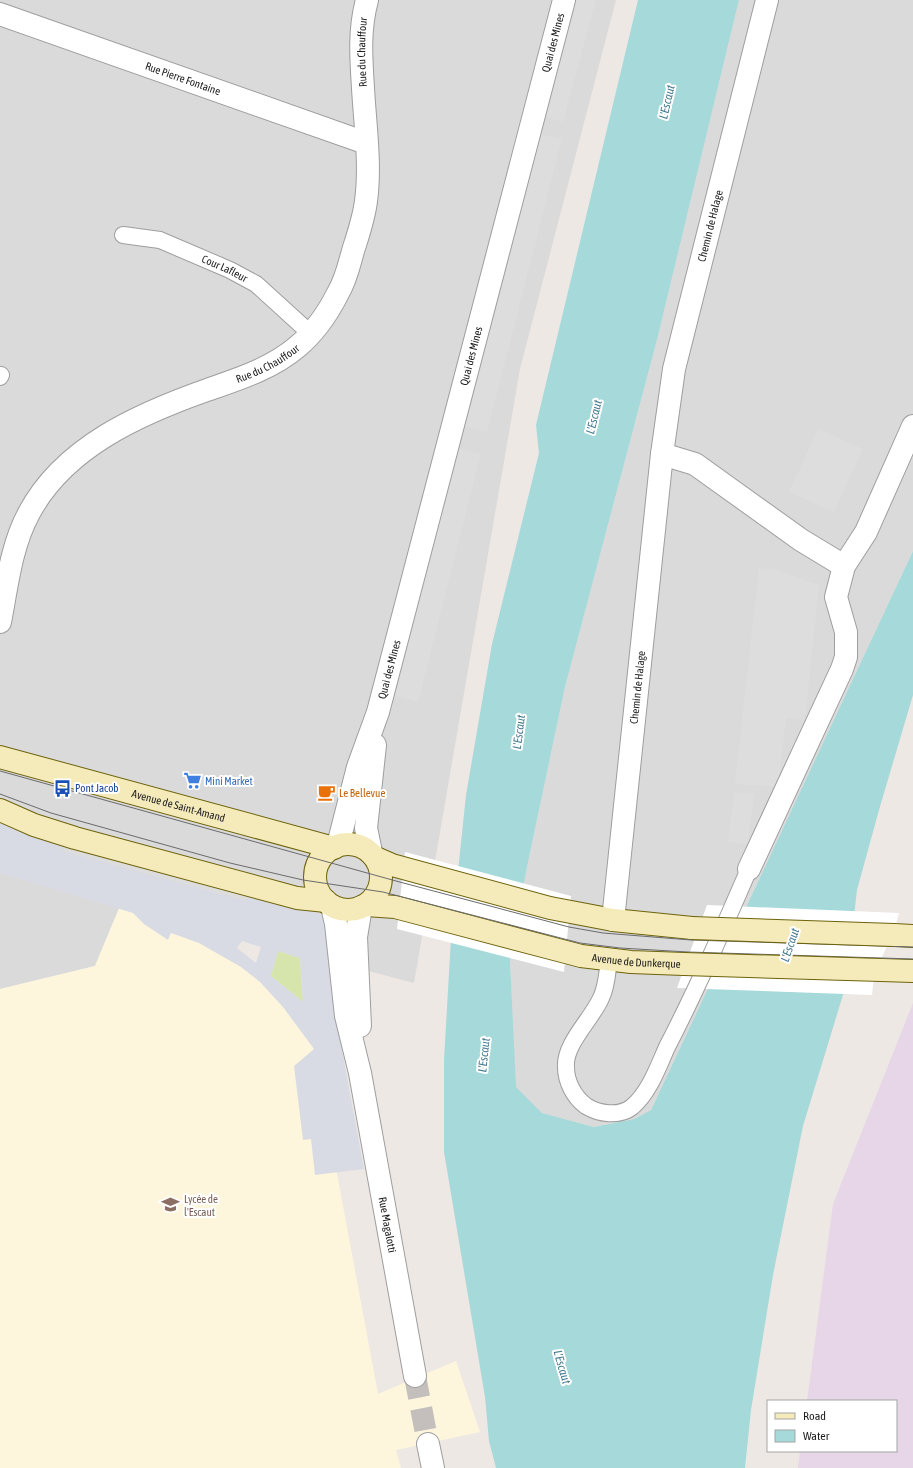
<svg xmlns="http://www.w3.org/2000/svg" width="913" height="1468" viewBox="0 0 913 1468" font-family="'Asap Condensed',sans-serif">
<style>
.residential{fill:#dbdada}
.industrial{fill:#e6d6e7}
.education{fill:#fdf6dd}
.grass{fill:#d5e5ac}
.parking{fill:#ddd}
.plaza{fill:#d8dbe3;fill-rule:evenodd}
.water{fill:#a6d9d9}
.pier{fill:#fff}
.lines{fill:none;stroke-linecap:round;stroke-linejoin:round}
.street-tunnel{stroke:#c4bfbc;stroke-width:22;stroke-dasharray:22 11;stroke-linecap:butt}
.lane-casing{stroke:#9e9e9e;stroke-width:18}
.street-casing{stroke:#9e9e9e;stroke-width:24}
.secondary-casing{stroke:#6d630b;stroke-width:24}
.lane{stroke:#fff;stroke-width:16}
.street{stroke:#fff;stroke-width:22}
.secondary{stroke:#f5ebba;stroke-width:22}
.tram{stroke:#6b6b6b;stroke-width:1}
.secondary-bridge-casing{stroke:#6d630b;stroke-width:24;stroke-linecap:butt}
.secondary-bridge{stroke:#f5ebba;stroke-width:22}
.labels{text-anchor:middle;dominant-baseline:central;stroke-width:4;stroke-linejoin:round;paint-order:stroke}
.street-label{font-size:11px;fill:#1d1d1d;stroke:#fff}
.shop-label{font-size:11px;fill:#366cbe;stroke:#fff;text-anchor:start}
.transit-label{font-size:11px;fill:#164399;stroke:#fff;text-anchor:start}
.food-label{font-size:11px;fill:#c56008;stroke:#fff;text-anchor:start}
.education-label{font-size:11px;fill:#785e54;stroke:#fff;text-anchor:start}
.water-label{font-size:12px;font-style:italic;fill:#467b90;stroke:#fff}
</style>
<rect width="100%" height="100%" fill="#eee8e4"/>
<g class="residential">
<path d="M0 0H616L520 369 414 983 120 906 95 966 0 989Z"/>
<path d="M739 0H913V551L651 1110 634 1119 594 1127 542 1113 515 1087 510 961 527 867 565 687 658 336Z"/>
</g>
<path class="industrial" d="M913 1003V1468H798L800 1451H896V1401H807L833 1204Z"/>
<path class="education" d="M120 906 235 952 300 1002 314 1050 378 1394 456 1361 480 1432 396 1450 401 1468H0V989L95 966Z"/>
<path class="grass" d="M278 951 300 958 303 1002 271 976Z"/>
<g class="parking">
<path d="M573 0H596L563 122 542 116Z"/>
<path d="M539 134 562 139 487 432 463 426Z"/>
<path d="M818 429 863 449 834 512 789 492Z"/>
<path d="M457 448 481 454 418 702 395 696Z"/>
<path d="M759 568 778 570 819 585 805 720 786 718 778 787 735 784Z"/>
<path d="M734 792 754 794 748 844 728 842Z"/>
<path d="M64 842 249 892 246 901 62 851Z"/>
</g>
<path class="plaza" d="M0 820 64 842 62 851 246 901 249 892 315 911 324 916 327 920 338 1028 364 1169 315 1175 311 1139 303 1140 294 1066 314 1049 283 1007 260 982 241 967 199 943 171 933 168 940 144 924 133 913 0 873ZM242 941 261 947 256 963 237 948ZM278 951 300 958 303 1002 271 976Z"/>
<path class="water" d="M638 0H739L658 336 565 687 527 867 510 961 516 1087 542 1113 594 1127 634 1119 651 1110 913 551V695L879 810 857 890 846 985 803 1126 773 1275 751 1410 745 1468H496L489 1441 485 1397 444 1152V1060L451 938 466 795 492 644 539 453 536 425Z"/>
<g class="pier">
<path d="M405 852 571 896 564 972 397 929Z"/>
<path d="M707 905 899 913 895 928 874 975 872 995 677 988Z"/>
</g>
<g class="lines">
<path class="street-tunnel" d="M415 1376 428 1444"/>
<defs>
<g id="lane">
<path id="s1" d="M123 235 160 240 230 270 256 284 311 334"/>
<path d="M0 377 1 375"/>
<path d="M609 960C607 973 607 986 601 998 592 1019 564 1044 566 1067 566 1082 574 1097 586 1106 599 1114 619 1117 632 1107 649 1093 658 1067 667 1047 697 989 723 929 749 869"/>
</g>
<g id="street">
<path id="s2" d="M0 14 366 143"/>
<path d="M662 454 695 464 801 540 844 566 866 532 913 426"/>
<path id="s3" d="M0 622C7 586 11 546 29 513 64 447 139 414 207 390 238 379 271 369 297 347 314 333 328 313 338 293 346 280 349 265 353 251 358 235 364 218 366 201 371 164 365 125 363 88 361 58 359 29 367 0"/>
<path id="s4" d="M338 845 358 767 378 712 564 0"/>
<path d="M371 852 366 828 375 745"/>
<path d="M749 869 842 669 846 657V632L836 597 844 566"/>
<path id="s5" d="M332 906 336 924 346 1016 360 1073 415 1376"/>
<path id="s6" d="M613 920 662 454 674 369 767 0"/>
<path d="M360 1026 356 937 361 907"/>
<path d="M428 1444 433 1468"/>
</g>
<g id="secondary">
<path id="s7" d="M0 757 334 848"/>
<path d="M0 810 34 825 75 838 297 898 326 901"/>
<circle cx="348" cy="877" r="33"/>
<path d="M376 858 392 865 550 908 613 920 692 928"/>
<path id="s8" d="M366 905 395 907 581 956 631 962 684 964"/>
<path d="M894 935 913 936"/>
<path d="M881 970 913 971"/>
</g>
</defs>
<use href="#lane" class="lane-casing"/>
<use href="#street" class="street-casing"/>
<use href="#secondary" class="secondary-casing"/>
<use href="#lane" class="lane"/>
<use href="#street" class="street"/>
<use href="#secondary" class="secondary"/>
<g class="tram">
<path d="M0 771 396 881 569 927 603 933 691 940 913 947"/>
<path d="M0 794 51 813 230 863 303 880 383 892 580 943 620 948 688 952 913 959"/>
</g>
<defs>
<g id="secondary-bridge">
<path d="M692 928 894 935"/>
<path d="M684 964 881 970"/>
</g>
</defs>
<use href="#secondary-bridge" class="secondary-bridge-casing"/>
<use href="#secondary-bridge" class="secondary-bridge"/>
</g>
<defs>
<symbol id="supermarket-bare" viewBox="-9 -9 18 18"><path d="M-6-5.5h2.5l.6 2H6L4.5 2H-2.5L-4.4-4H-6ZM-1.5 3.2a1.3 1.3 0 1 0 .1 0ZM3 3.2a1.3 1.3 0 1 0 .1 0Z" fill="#3f7fe0" stroke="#fff" stroke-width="2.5" paint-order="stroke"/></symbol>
<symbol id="bus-bare" viewBox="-9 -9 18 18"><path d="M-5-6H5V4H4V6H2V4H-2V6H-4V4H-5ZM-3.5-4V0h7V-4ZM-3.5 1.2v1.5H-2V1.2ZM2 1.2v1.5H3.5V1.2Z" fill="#1a4fb4" stroke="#fff" stroke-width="2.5" paint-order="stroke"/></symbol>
<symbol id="cafe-bare" viewBox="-9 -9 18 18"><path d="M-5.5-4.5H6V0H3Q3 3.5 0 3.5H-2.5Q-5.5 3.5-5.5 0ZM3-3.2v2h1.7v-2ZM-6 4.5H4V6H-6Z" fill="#e8710a" stroke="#fff" stroke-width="2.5" paint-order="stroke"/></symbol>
<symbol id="school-bare" viewBox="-9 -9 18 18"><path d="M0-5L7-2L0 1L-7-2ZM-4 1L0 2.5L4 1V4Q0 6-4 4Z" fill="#8d6e63" stroke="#fff" stroke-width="2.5" paint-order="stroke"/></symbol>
</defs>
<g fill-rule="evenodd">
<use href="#supermarket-bare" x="180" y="768" width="25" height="25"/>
<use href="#bus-bare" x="50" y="776" width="25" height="25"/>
<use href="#cafe-bare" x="314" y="780" width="25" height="25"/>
<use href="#school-bare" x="158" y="1192" width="25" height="25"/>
</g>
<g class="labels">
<g class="street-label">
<text stroke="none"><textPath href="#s4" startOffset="831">Quai des Mines</textPath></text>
<text stroke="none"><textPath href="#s3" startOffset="749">Rue du Chauffour</textPath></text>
<text stroke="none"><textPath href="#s2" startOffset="194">Rue Pierre Fontaine</textPath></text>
<text stroke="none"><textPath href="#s6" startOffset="702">Chemin de Halage</textPath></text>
<text stroke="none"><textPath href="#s1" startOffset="108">Cour Lafleur</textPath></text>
<text stroke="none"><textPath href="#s4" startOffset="507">Quai des Mines</textPath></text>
<text stroke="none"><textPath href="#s3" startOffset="401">Rue du Chauffour</textPath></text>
<text stroke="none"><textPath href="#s4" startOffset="183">Quai des Mines</textPath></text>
<text stroke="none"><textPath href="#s6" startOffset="234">Chemin de Halage</textPath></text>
<text stroke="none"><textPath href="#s7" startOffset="185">Avenue de Saint-Amand</textPath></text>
<text stroke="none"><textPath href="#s8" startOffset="277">Avenue de Dunkerque</textPath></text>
<text stroke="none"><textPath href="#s5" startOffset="324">Rue Magalotti</textPath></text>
</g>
<g class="shop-label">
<text x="205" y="781">Mini Market</text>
</g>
<g class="transit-label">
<text x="75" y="788">Pont Jacob</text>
</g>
<g class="food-label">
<text x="339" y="793">Le Bellevue</text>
</g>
<g class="education-label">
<text x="184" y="1199">Lycée de<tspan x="184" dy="13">l'Escaut</tspan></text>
</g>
<g class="water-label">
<text transform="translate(667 102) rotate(-77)">L'Escaut</text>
<text transform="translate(594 417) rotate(-76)">L'Escaut</text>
<text transform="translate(519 732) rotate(-83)">L'Escaut</text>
<text transform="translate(790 945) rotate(-71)">L'Escaut</text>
<text transform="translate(484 1055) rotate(-84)">L'Escaut</text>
<text transform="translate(562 1367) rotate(74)">L'Escaut</text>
</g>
</g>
<rect x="767" y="1400" width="130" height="52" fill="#ffffff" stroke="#a5a5a5"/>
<rect x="775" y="1413" width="20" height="6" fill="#f5ebba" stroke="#a5a5a5"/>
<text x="803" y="1420" font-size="12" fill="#1d1d1d">Road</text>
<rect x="775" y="1430" width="20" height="12" fill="#a6d9d9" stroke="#a5a5a5"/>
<text x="803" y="1440" font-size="12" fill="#1d1d1d">Water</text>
</svg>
